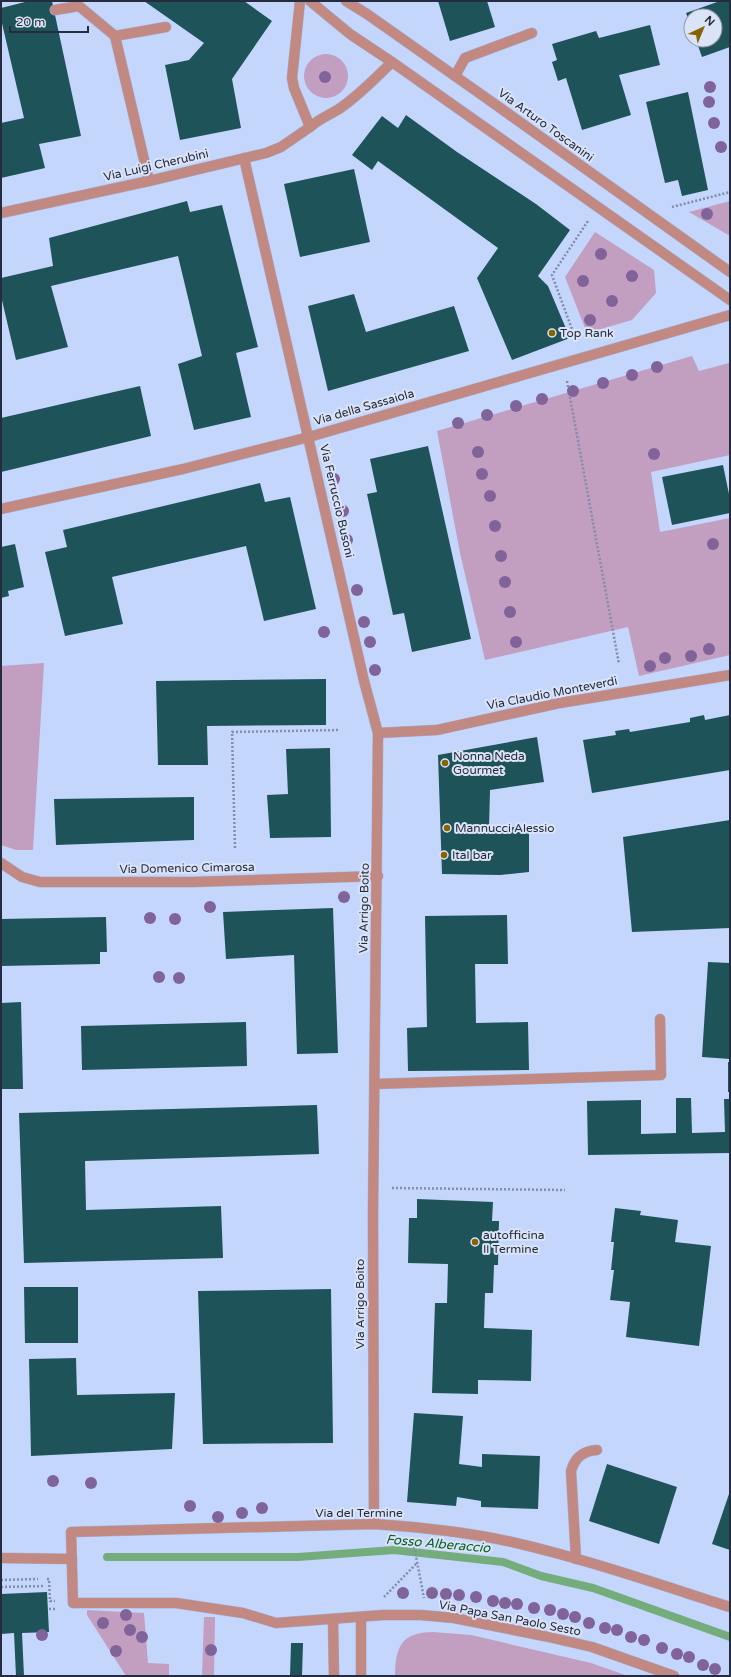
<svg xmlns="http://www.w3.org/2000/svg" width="731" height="1677" viewBox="0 0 731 1677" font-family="'Varela Round',sans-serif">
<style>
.green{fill:#c29ec0}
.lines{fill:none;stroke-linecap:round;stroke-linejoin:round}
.stream{stroke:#74ac7b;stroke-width:8}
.building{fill:#1e535a}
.lane-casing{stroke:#a5b4d7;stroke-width:11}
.street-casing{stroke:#a5b4d7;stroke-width:11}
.path{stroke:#808dab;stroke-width:2.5;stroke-dasharray:2 2;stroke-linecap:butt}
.lane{stroke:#c18982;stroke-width:10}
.street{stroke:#c18982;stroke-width:10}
.tree{fill:#806399}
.poi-dot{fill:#846500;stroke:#dbe3f7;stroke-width:1.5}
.labels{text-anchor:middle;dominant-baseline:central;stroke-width:4;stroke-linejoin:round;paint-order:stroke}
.street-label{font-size:12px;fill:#252c3f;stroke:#dbe3f7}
.poi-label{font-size:12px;fill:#252c3f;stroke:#dbe3f7;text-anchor:start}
.water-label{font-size:13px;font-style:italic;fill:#086224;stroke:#dbe3f7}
</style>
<rect width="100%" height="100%" fill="#c5d6fd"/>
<g class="green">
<circle cx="326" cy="76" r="22"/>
<path d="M730 201V236L689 212Z"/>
<path d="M595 232 654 270 656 293 632 320 587 333 565 277Z"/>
<path d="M692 356 699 371 729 363 730 455 651 472 660 532 730 518V655L639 676 628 627 485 660 460 553 437 431Z"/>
<path d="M44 663 33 850H16L1 845V666Z"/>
<path d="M87 1610 144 1613 148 1663 169 1664V1676H126L87 1615Z"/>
<path d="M204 1617H215L214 1676H202Z"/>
<path d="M433 1632 471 1635 591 1663 628 1676H395C395 1648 401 1632 433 1632Z"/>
</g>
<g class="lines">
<path class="stream" d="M107 1557H298L394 1550 503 1562 541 1576 593 1588 730 1637"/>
</g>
<g class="building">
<path d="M29 1H52L81 136 39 144 45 168 1 178V123L24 118 1 19V8Z"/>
<path d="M144 1H244L272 21 232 79 241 128 180 140 165 65 189 60 204 43Z"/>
<path d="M438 1H487L495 27 450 41Z"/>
<path d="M720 1H730V47L702 57 696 40H715V16H691V26L686 13Z"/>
<path d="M650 25 660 65 619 75 631 115 582 130 566 78 558 81 552 62 557 60 552 44 596 31 599 38Z"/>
<path d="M688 92 708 190 682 196 678 180 665 183 646 102Z"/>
<path d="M406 115 457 152 536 204 570 230 538 276 548 286 570 338 512 360 477 278 498 248 378 161 372 170 352 155 382 116 398 128Z"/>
<path d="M354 169 370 242 300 257 284 184Z"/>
<path d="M187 201 190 212 222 205 258 347 236 353 251 417 194 430 178 364 202 356 178 256 51 286 68 347 16 360 1 296V278L53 266 49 238Z"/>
<path d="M354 294 366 332 454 306 469 351 328 391 308 306Z"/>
<path d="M140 386 151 436 1 472V418Z"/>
<path d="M428 446 471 639 412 652 404 613 393 615 367 494 377 492 370 459Z"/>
<path d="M723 465 730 499V513L672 525 662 477Z"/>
<path d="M260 483 265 502 290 497 316 609 264 621 246 546 112 577 123 624 65 636 45 552 67 547 63 530Z"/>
<path d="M15 544 24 587 8 591 9 596 1 598V547Z"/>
<path d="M326 679V725L207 726 208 765H158L156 681Z"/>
<path d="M704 715 705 720 730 715V770L592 793 583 740 616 735 615 731 629 729 630 732 690 722V718Z"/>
<path d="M537 737 544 782 490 790 489 829 529 826V872L500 875 442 874 438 755Z"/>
<path d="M330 748 331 837 270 838 267 795 288 794 286 749Z"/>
<path d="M194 797V840L56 845 54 799Z"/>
<path d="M730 820V928L632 932 623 837Z"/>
<path d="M333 908 338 1053 297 1054 294 955 226 959 223 912Z"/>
<path d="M507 915 508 964H475L476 1023 528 1022 529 1070 408 1071 407 1028 427 1027 425 916Z"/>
<path d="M106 917 107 952H100V964L1 966V919Z"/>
<path d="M708 962 730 963V1059L702 1057Z"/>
<path d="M21 1002 23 1089H1V1003Z"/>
<path d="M246 1022 247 1066 82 1070 81 1026Z"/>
<rect x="728" y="1062" width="2" height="30"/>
<path d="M676 1098H691L692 1133 725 1132 724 1099H730V1153L588 1155 587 1101 641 1100V1134L676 1133Z"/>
<path d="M317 1105 319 1154 85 1161 86 1210 221 1206 223 1258 24 1263 19 1113Z"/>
<path d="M417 1199 493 1202 492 1221H499L498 1265H494L493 1293H485L484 1328 532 1330 531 1381 478 1380V1394L432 1393 435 1303H447L448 1264 408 1263 409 1218H417Z"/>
<path d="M615 1208 641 1211 640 1215 678 1220 675 1242 711 1246 699 1346 626 1337 630 1302 610 1300 614 1270H611L614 1242H611Z"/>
<path d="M24 1287H78V1343H25Z"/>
<path d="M331 1289 333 1443 203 1444 198 1291Z"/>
<path d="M76 1358 77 1395 175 1393 172 1449 31 1456 29 1359Z"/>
<path d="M414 1413 463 1416 459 1464 482 1467V1454L540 1456 538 1509 481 1507V1501L457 1497 456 1506 407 1502Z"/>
<path d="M607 1464 677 1487 659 1544 589 1521Z"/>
<path d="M730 1491V1550L712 1544Z"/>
<path d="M47 1592 49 1632 22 1633 24 1676H16L14 1633 1 1634V1594Z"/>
<path d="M291 1643H303L302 1676H290Z"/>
</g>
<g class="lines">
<defs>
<g id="lane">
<path d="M55 10 79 6 115 36"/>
<path d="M455 76 465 58 532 33"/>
<path d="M149 181 115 36 166 27"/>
<path d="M375 1084 661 1075 660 1019"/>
<path d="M1 1558 72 1559"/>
<path d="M576 1559 571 1471C575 1458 582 1451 597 1450"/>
<path d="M361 1617V1676"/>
<path d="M333 1619 334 1676"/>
</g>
<g id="street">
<path d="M300 1 292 78 294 88 310 127C319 119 329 115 339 109 358 96 376 78 392 62"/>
<path d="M310 1 350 34 392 62 730 300"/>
<path d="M346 1 367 14 489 100 730 272"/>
<path d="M244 158 364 681 378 733 373 1212 374 1524"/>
<path d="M1 213 149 181 266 153 281 147 310 127"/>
<path d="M1 509 183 469 309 437 730 315"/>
<path d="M378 733 437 730 560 703 730 675"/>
<path d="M1 863 22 877 40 882H192L378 876"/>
<path d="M674 1676 592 1647 544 1636 454 1618 421 1615H383L276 1623 243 1613 176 1603H73L71 1532 374 1524C420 1527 467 1532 512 1542 586 1559 658 1584 730 1607"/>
</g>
</defs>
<use href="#lane" class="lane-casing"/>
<use href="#street" class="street-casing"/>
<g class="path">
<path d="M672 207 730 192"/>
<path d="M576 340 552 275 588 221"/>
<path d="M567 381 619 664"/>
<path d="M235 848 232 732 340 730"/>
<path d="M392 1188 565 1190"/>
<path d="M414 1546 424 1598"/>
<path d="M47 1579H49L50 1601H55"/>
<path d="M1 1580 38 1579"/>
<path d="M1 1587 45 1586"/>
<path d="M384 1597 417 1563"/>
<path d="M49 1609H57"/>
</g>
<use href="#lane" class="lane"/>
<use href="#street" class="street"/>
</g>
<g class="tree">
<circle cx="325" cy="77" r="6"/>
<circle cx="710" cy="87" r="6"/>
<circle cx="709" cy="102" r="6"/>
<circle cx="714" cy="123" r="6"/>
<circle cx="721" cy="147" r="6"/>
<circle cx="707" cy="214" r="6"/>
<circle cx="601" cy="254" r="6"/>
<circle cx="632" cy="276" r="6"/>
<circle cx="583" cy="281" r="6"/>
<circle cx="612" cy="301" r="6"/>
<circle cx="590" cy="320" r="6"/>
<circle cx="657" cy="367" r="6"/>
<circle cx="632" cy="375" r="6"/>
<circle cx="603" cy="383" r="6"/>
<circle cx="573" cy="391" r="6"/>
<circle cx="542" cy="399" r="6"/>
<circle cx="516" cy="406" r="6"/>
<circle cx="487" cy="415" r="6"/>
<circle cx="458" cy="423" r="6"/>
<circle cx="478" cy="452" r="6"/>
<circle cx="654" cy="454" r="6"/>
<circle cx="482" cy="474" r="6"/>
<circle cx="334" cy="479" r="6"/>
<circle cx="490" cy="496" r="6"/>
<circle cx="343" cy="511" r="6"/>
<circle cx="495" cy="526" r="6"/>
<circle cx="347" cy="540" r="6"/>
<circle cx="713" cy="544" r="6"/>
<circle cx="501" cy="556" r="6"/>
<circle cx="505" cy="582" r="6"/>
<circle cx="357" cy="590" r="6"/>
<circle cx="510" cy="612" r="6"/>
<circle cx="364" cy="622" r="6"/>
<circle cx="324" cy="632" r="6"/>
<circle cx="370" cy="642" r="6"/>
<circle cx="516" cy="642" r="6"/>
<circle cx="709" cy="649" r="6"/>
<circle cx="691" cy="656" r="6"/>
<circle cx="665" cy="658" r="6"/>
<circle cx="650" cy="666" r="6"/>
<circle cx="375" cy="670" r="6"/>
<circle cx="344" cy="897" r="6"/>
<circle cx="210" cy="907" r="6"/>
<circle cx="150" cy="918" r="6"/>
<circle cx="175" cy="919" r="6"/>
<circle cx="159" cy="977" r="6"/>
<circle cx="179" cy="978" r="6"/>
<circle cx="53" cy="1481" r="6"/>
<circle cx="91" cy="1483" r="6"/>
<circle cx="190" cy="1506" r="6"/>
<circle cx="262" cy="1508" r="6"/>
<circle cx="242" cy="1513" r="6"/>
<circle cx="218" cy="1517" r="6"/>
<circle cx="403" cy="1593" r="6"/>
<circle cx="432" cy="1593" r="6"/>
<circle cx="446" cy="1594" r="6"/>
<circle cx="459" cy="1595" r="6"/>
<circle cx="476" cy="1597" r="6"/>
<circle cx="493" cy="1601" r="6"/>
<circle cx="505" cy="1603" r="6"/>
<circle cx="517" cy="1604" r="6"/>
<circle cx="534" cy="1608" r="6"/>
<circle cx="550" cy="1610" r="6"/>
<circle cx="563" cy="1614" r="6"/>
<circle cx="126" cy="1615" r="6"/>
<circle cx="575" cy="1617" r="6"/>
<circle cx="103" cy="1623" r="6"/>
<circle cx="589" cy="1623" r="6"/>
<circle cx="605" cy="1628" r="6"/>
<circle cx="130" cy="1630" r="6"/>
<circle cx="617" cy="1630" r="6"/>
<circle cx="42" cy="1635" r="6"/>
<circle cx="142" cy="1637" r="6"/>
<circle cx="631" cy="1637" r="6"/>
<circle cx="644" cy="1640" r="6"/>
<circle cx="662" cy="1648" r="6"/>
<circle cx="211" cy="1650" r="6"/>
<circle cx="116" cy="1651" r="6"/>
<circle cx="677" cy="1654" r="6"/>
<circle cx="689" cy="1657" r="6"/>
<circle cx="703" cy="1665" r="6"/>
<circle cx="715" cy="1669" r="6"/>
</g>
<g class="poi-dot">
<circle cx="552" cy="333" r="4"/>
<circle cx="445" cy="763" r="4"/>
<circle cx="447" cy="828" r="4"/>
<circle cx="444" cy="855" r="4"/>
<circle cx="475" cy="1242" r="4"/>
</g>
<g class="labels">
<g class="street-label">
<text transform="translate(546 125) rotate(36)">Via Arturo Toscanini</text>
<text transform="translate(156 165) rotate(-13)">Via Luigi Cherubini</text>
<text transform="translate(364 407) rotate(-16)">Via della Sassaiola</text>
<text transform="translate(337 501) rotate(77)">Via Ferruccio Busoni</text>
<text transform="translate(552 693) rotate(-11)">Via Claudio Monteverdi</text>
<text transform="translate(187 868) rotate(-1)">Via Domenico Cimarosa</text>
<text transform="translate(364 908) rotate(-89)">Via Arrigo Boito</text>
<text transform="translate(360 1304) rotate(-90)">Via Arrigo Boito</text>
<text x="359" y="1513">Via del Termine</text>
<text transform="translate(510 1618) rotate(11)">Via Papa San Paolo Sesto</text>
</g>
<g class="poi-label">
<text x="560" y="333">Top Rank</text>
<text x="453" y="756">Nonna Neda<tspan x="453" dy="14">Gourmet</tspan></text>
<text x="455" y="828">Mannucci Alessio</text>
<text x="452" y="855">Ital bar</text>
<text x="483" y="1235">autofficina<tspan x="483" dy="14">Il Termine</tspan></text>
</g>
<g class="water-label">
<text transform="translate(438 1544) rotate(5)">Fosso Alberaccio</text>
</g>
</g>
<rect width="731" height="1677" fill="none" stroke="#252c3f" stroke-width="4"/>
<g transform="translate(703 28) rotate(44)"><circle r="19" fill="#dbe3f7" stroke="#929aad"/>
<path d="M0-3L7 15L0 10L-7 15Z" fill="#846500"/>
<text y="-6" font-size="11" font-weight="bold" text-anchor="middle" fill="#252c3f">N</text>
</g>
<path d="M10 26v6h78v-6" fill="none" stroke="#252c3f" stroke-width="2"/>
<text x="16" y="26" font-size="12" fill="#252c3f" stroke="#dbe3f7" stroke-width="3" paint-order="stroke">20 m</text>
</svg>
